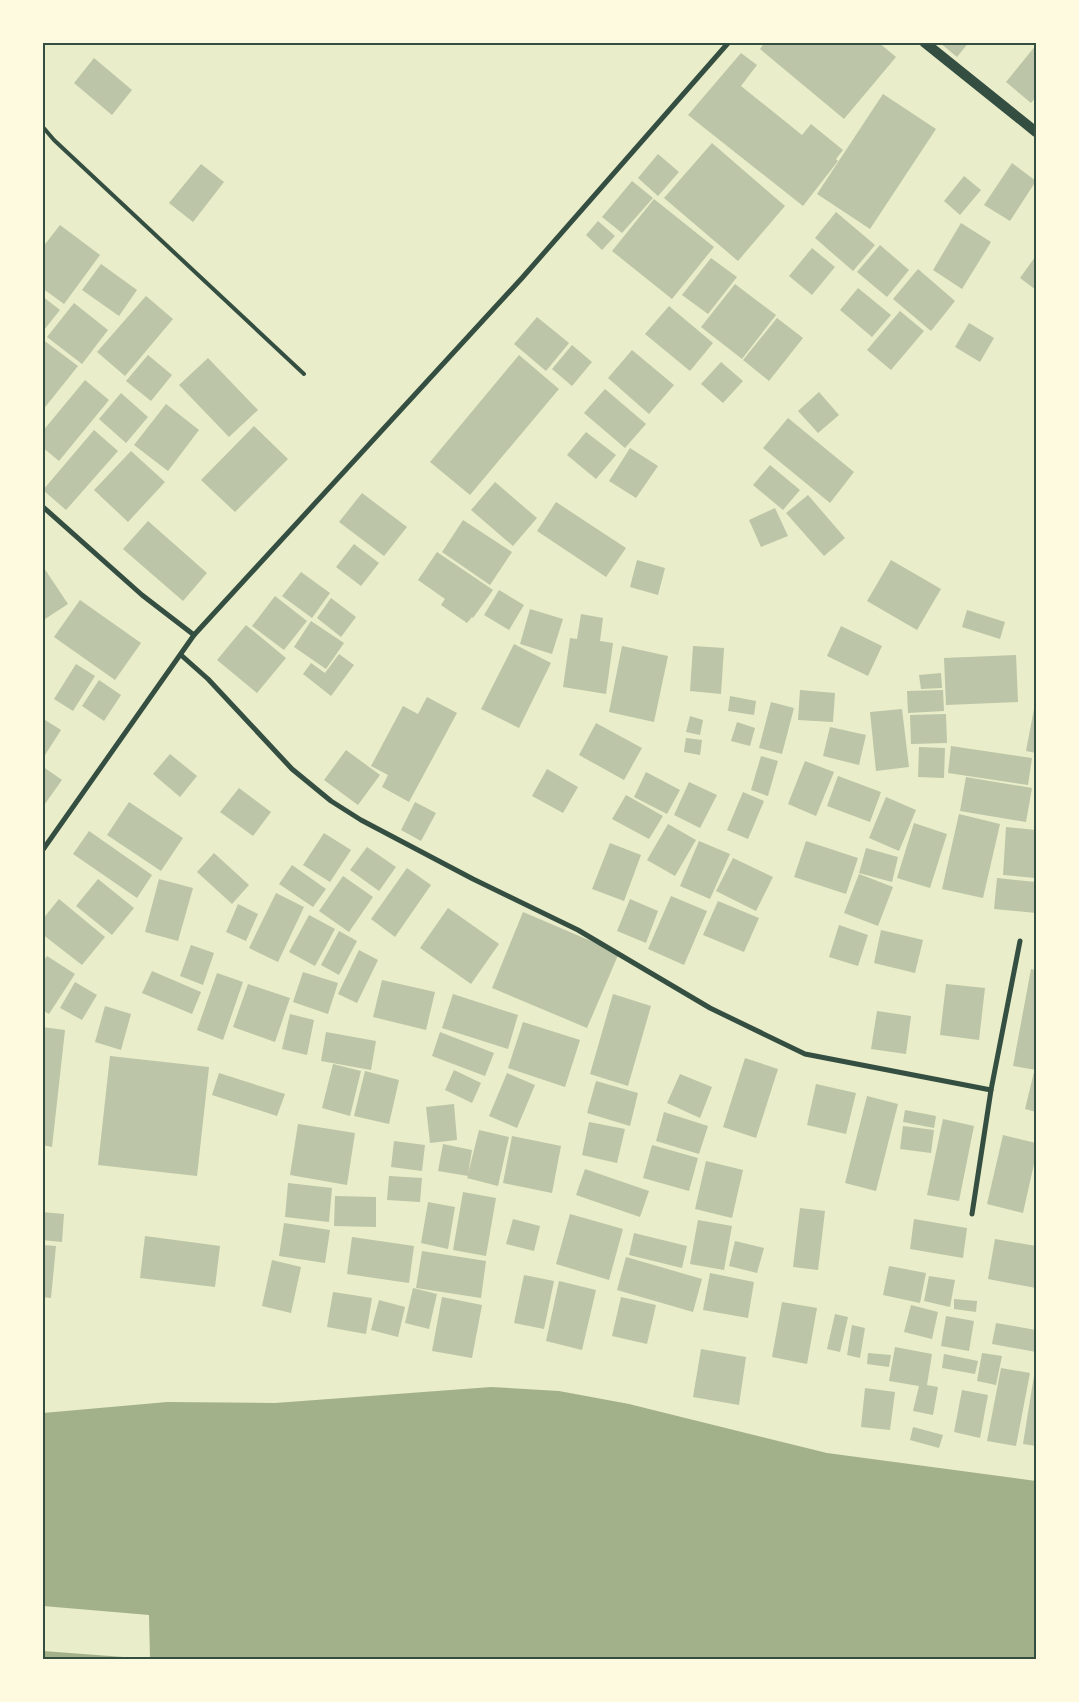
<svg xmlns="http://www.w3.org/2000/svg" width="1079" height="1702" viewBox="0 0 1079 1702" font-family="Jost,sans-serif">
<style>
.water{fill:#a3b18a}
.pier{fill:#e9edc9}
.building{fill:#bcc5a7}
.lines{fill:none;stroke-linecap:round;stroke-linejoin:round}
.service{stroke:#344e41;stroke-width:4}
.minor{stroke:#344e41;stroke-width:5}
.secondary{stroke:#344e41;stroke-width:10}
.neatline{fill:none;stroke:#344e41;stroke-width:2}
</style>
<rect width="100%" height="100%" fill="#e9edc9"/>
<path class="water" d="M491 1387 559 1391 629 1404 827 1453 1036 1481V1659L43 1660V1413L167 1402 275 1403Z"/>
<path class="pier" d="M43 1606 149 1615 150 1659 43 1651Z"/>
<g class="building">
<path d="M765 42H878L896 57 844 119 760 49Z"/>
<path d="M939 42H969L957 57Z"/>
<path d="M1036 45V97L1031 103 1006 82Z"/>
<path d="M741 53 757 65 741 86 802 135 811 124 843 150 836 159 838 161 803 206 688 115Z"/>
<path d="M94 58 132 90 112 115 74 83Z"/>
<path d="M883 94 936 129 870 229 817 194Z"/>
<path d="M712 143 785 206 738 261 664 198Z"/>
<path d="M658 154 679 172 658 196 638 178Z"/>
<path d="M1012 163 1036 181 1010 221 984 205Z"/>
<path d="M201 164 224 182 193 222 169 203Z"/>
<path d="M964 176 981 190 960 215 944 201Z"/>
<path d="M632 181 653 198 622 233 602 217Z"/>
<path d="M654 199 714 247 672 299 612 251Z"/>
<path d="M836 212 875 245 853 271 815 238Z"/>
<path d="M598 221 615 236 602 250 586 235Z"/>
<path d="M961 223 991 242 962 289 933 270Z"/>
<path d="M60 225 100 255 64 304 42 288V248Z"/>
<path d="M880 245 909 270 887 297 857 272Z"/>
<path d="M812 248 835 267 812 295 789 276Z"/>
<path d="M1035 257H1036V290L1020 278Z"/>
<path d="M711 258 737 277 708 314 682 295Z"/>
<path d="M101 264 137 290 119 316 82 290Z"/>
<path d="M918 269 955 301 931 331 893 299Z"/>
<path d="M735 284 776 315 742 359 701 327Z"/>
<path d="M858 288 891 315 872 337 840 310Z"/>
<path d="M42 296 60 310 44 330 42 328Z"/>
<path d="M146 296 173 319 125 376 97 352Z"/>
<path d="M74 303 108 330 82 364 47 337Z"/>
<path d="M669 306 713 343 690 371 645 334Z"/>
<path d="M900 311 924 331 891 370 867 350Z"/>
<path d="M537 317 569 343 546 371 514 344Z"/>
<path d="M777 318 803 338 769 381 743 360Z"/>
<path d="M969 323 994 338 980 362 955 347Z"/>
<path d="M42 339 78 366 42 411Z"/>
<path d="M572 345 592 362 572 386 552 369Z"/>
<path d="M632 350 674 385 649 414 608 378Z"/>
<path d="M148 355 172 375 151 401 126 381Z"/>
<path d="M519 355 559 389 470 495 430 462Z"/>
<path d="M208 358 258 410 229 437 179 385Z"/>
<path d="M721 362 743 381 723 403 701 384Z"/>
<path d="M85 380 109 400 59 461 42 447V432Z"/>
<path d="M605 389 646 424 625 448 584 413Z"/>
<path d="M819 392 839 415 818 433 798 411Z"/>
<path d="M121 393 148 417 126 443 99 419Z"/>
<path d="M166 404 199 430 168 471 134 445Z"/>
<path d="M788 418 854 472 830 503 763 448Z"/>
<path d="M254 426 288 459 235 512 201 480Z"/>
<path d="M94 430 118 451 66 510 43 490Z"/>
<path d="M586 432 616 455 596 479 567 455Z"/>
<path d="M630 448 658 466 636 498 609 481Z"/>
<path d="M131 451 165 482 128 522 94 490Z"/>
<path d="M770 465 800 490 783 510 753 485Z"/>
<path d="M495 482 537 518 513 546 471 510Z"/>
<path d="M362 493 407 527 384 556 339 522Z"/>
<path d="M808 495 845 538 824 556 786 513Z"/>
<path d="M556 502 626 548 606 577 537 531Z"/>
<path d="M775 508 788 536 761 547 749 520Z"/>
<path d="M463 520 512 552 490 585 442 552Z"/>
<path d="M148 521 207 573 183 601 123 549Z"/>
<path d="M354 544 379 563 361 586 336 567Z"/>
<path d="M437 552 493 590 473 618 472 617 467 623 441 605 445 599 418 580Z"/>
<path d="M637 560 665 568 658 595 630 587Z"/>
<path d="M891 560 941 589 917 630 867 601Z"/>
<path d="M42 565 68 604 42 621Z"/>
<path d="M301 572 330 593 312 618 282 596Z"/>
<path d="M499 590 524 605 509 630 484 615Z"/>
<path d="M275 596 307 621 284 650 252 626Z"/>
<path d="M331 598 356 617 341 637 317 618Z"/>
<path d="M80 600 141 643 115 680 54 637Z"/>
<path d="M530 609 563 619 552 654 520 644Z"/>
<path d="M967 610 1005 622 1000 639 962 627Z"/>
<path d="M581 614 603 618 600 641 613 643 606 694 563 687 570 638 577 639Z"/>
<path d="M311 621 344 643 326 669 294 647Z"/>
<path d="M246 625 286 658 257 693 217 660Z"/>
<path d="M841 626 882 646 868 676 827 656Z"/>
<path d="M514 644 551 663 519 728 481 709Z"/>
<path d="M622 646 668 656 654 722 609 712Z"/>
<path d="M693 646 724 648 721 694 690 691Z"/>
<path d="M339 654 354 665 331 696 303 674 311 663 325 673Z"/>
<path d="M1016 655 1018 702 946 705 944 658Z"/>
<path d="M76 664 95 676 73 711 54 699Z"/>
<path d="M941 673 942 688 921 689 919 675Z"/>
<path d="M99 680 121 695 104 721 82 706Z"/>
<path d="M800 690 835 693 833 722 798 720Z"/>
<path d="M943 690 944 711 908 713 907 691Z"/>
<path d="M730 696 756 701 754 715 728 711Z"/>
<path d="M427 697 457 713 409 802 382 787 388 775 371 766 403 706 418 714Z"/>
<path d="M771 702 794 708 782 754 759 748Z"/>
<path d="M902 709 909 767 876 771 870 712Z"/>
<path d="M1034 709H1036V753L1026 751Z"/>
<path d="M946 714 947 743 911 744 910 715Z"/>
<path d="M690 716 703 720 700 735 686 732Z"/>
<path d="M42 718 61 730 45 755 42 753Z"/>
<path d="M737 722 755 728 750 746 731 741Z"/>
<path d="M596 723 642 748 624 780 579 755Z"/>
<path d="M830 727 866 735 859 765 823 756Z"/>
<path d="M686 738 702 740 700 755 684 752Z"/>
<path d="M951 746 1032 758 1028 785 948 773Z"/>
<path d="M919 747 945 748 944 778 918 777Z"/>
<path d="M346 750 380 775 358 805 324 780Z"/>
<path d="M170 754 197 776 180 797 153 774Z"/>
<path d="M761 756 778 761 768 796 751 790Z"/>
<path d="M805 761 834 772 816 816 788 804Z"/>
<path d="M42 766 62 780 42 808Z"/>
<path d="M547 769 578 787 563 813 532 796Z"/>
<path d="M646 772 680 790 667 814 634 797Z"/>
<path d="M838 776 881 792 870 822 827 806Z"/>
<path d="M966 777 1032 788 1026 822 960 811Z"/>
<path d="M689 782 717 795 700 828 674 815Z"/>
<path d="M239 788 271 812 253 836 220 812Z"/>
<path d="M743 792 764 801 748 839 727 830Z"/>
<path d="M626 795 663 816 649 839 612 819Z"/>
<path d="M886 797 916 810 899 851 869 838Z"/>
<path d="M129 802 183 838 161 871 107 835Z"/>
<path d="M415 802 436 813 421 841 401 830Z"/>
<path d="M959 814 1000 824 983 898 942 889Z"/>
<path d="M914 823 947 834 930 888 897 878Z"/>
<path d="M668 824 696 840 675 876 647 860Z"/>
<path d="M1006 827 1036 830V878L1003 875Z"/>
<path d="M89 831 152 875 137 898 73 854Z"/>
<path d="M324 833 351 850 330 882 303 865Z"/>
<path d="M699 841 730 854 710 899 680 886Z"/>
<path d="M806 841 858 858 846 894 794 877Z"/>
<path d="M610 843 641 855 624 901 592 889Z"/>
<path d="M367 847 396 867 379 891 350 870Z"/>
<path d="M866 848 898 857 892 882 859 873Z"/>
<path d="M214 853 249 885 232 904 197 872Z"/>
<path d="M733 858 773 877 756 911 716 891Z"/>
<path d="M292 865 326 889 313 907 279 884Z"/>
<path d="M407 868 431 885 395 937 371 919Z"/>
<path d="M859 874 893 887 878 926 844 913Z"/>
<path d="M343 876 373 897 349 932 319 911Z"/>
<path d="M997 878 1036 882V913L994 909Z"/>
<path d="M98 879 134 908 112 935 76 906Z"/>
<path d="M159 879 193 888 178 941 145 932Z"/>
<path d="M276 893 304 907 278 962 249 948Z"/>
<path d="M671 896 707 911 684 965 648 949Z"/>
<path d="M59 899 105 937 82 965 42 934V920Z"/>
<path d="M630 899 658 911 646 943 617 931Z"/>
<path d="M718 901 759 918 744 952 703 935Z"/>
<path d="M238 904 258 914 246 941 226 932Z"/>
<path d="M448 908 499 944 471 984 420 948Z"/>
<path d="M523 912 619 953 587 1028 492 988Z"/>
<path d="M309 915 335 929 315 966 289 952Z"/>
<path d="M839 925 868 935 858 966 829 957Z"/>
<path d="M881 930 923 940 915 973 874 963Z"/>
<path d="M339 931 357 941 339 975 321 965Z"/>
<path d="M191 945 214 953 203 985 180 976Z"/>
<path d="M359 950 378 960 357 1003 338 994Z"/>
<path d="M47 956 75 974 49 1014 42 1010V964Z"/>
<path d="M1031 969 1036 970V1070L1013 1066Z"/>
<path d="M152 971 201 992 192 1014 142 993Z"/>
<path d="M303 972 338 983 328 1014 293 1002Z"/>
<path d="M217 973 243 982 223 1040 197 1030Z"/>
<path d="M382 980 435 992 426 1030 373 1017Z"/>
<path d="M75 982 97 995 82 1020 60 1008Z"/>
<path d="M248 984 290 998 275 1042 233 1027Z"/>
<path d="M946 984 985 988 979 1040 940 1035Z"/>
<path d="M453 994 518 1015 508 1049 442 1028Z"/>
<path d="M613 994 651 1006 628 1086 590 1074Z"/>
<path d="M105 1006 131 1014 121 1050 95 1042Z"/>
<path d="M877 1011 911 1016 906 1054 871 1049Z"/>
<path d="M290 1014 314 1020 307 1055 282 1049Z"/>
<path d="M523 1022 580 1040 565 1087 508 1068Z"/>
<path d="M42 1027 65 1030 52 1147 42 1145Z"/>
<path d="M326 1032 376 1041 371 1070 321 1061Z"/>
<path d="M440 1032 494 1053 485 1076 432 1056Z"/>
<path d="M110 1056 209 1067 197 1176 98 1165Z"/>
<path d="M745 1058 778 1069 756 1138 723 1127Z"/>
<path d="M333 1064 361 1071 350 1116 322 1108Z"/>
<path d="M454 1070 481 1083 472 1103 445 1090Z"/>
<path d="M365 1071 399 1080 389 1124 354 1116Z"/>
<path d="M1034 1072 1036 1073V1112L1025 1109Z"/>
<path d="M219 1073 285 1094 277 1116 212 1095Z"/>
<path d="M507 1073 535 1085 517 1128 489 1116Z"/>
<path d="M680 1074 712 1087 700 1118 667 1103Z"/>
<path d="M596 1081 638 1093 630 1126 587 1113Z"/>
<path d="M816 1084 856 1093 846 1134 807 1125Z"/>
<path d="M867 1096 898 1104 876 1191 845 1183Z"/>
<path d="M454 1104 457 1140 430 1143 426 1107Z"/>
<path d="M905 1110 936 1116 934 1128 903 1122Z"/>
<path d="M664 1112 708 1126 699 1154 656 1141Z"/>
<path d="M943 1119 974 1126 959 1201 927 1195Z"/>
<path d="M589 1122 625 1129 617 1163 582 1155Z"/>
<path d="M298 1124 355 1133 347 1185 290 1175Z"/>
<path d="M903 1126 934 1130 931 1153 900 1149Z"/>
<path d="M479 1130 509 1137 498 1186 467 1178 468 1176 438 1171 443 1144 472 1150 468 1174Z"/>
<path d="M1003 1135 1036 1143V1155L1023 1213 987 1204Z"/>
<path d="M512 1136 561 1146 552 1193 503 1183Z"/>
<path d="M394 1141 425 1145 422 1171 391 1167Z"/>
<path d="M652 1145 698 1158 689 1191 643 1178Z"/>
<path d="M706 1161 743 1170 732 1218 695 1209Z"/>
<path d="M585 1169 649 1191 640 1217 576 1195Z"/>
<path d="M389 1176 422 1178 420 1202 387 1200Z"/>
<path d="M288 1183 332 1188 329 1222 285 1217Z"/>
<path d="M463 1192 496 1198 486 1256 453 1250Z"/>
<path d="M335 1196 376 1197V1227L334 1226Z"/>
<path d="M428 1202 455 1207 448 1249 421 1243Z"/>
<path d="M800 1208 825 1211 818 1270 793 1267Z"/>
<path d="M42 1212 64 1214 62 1242 42 1240Z"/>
<path d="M570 1214 623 1229 609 1280 556 1264Z"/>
<path d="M513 1219 540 1226 534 1251 506 1244Z"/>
<path d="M914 1219 967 1228 963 1258 910 1249Z"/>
<path d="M698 1220 732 1226 724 1270 690 1264Z"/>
<path d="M284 1223 330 1230 325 1263 279 1256Z"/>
<path d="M634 1233 687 1246 682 1268 629 1255Z"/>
<path d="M145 1236 220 1246 215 1287 140 1278Z"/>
<path d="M352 1237 414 1246 409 1283 347 1274Z"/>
<path d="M995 1239 1036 1246V1288L988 1279Z"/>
<path d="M735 1241 764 1248 757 1273 729 1266Z"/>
<path d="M42 1245 56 1246 51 1298 42 1297Z"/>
<path d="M422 1251 486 1261 481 1298 416 1288Z"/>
<path d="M626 1257 702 1279 693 1312 617 1290Z"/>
<path d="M272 1260 301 1267 291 1313 262 1306Z"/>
<path d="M889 1266 926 1273 920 1303 883 1295Z"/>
<path d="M710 1273 754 1282 748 1318 703 1310Z"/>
<path d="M524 1275 554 1281 544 1329 514 1323Z"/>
<path d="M929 1276 955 1280 950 1307 924 1301Z"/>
<path d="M559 1281 596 1290 582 1350 546 1341Z"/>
<path d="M413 1288 437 1294 429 1329 405 1323Z"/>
<path d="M333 1292 372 1298 366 1334 327 1327Z"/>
<path d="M442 1297 482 1305 472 1358 432 1351Z"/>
<path d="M621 1297 656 1305 647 1344 612 1336Z"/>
<path d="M954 1299 977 1301 976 1312 954 1309Z"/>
<path d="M379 1300 405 1307 398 1337 371 1330Z"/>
<path d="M782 1302 817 1308 807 1364 772 1357Z"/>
<path d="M911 1305 938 1312 932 1339 904 1332Z"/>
<path d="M835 1314 848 1317 840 1352 827 1349Z"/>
<path d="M946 1316 974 1321 969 1351 941 1346Z"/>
<path d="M996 1323 1036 1330V1352L992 1344Z"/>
<path d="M852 1325 865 1328 860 1358 847 1355Z"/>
<path d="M895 1347 932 1354 927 1385 938 1387 933 1415 913 1411 919 1386 889 1381Z"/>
<path d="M701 1349 746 1357 739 1405 693 1397Z"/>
<path d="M868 1353 891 1355 889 1367 867 1364Z"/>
<path d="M982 1353 1002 1356 996 1385 977 1381Z"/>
<path d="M944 1354 978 1361 975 1374 942 1368Z"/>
<path d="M1001 1368 1030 1373 1016 1446 987 1441Z"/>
<path d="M1035 1369H1036V1446L1023 1444Z"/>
<path d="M865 1388 895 1392 890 1430 861 1427Z"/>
<path d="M962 1390 988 1395 980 1438 954 1432Z"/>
<path d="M913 1427 943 1435 939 1448 910 1440Z"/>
</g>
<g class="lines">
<path class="service" d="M42 126 54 140 304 374"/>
<g class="minor">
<path d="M42 506 142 595 194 635"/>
<path d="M181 655 208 679 292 769 331 801 361 820 473 879 578 930 710 1008 805 1054 991 1090"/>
<path d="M42 851 194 635 522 278 729 42"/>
<path d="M972 1214 991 1090 1020 941"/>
</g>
<path class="secondary" d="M924 42 1036 132"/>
</g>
<rect width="1079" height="1702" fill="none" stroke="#fefae0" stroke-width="88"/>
<rect x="44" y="44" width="991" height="1614" class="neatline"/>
</svg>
